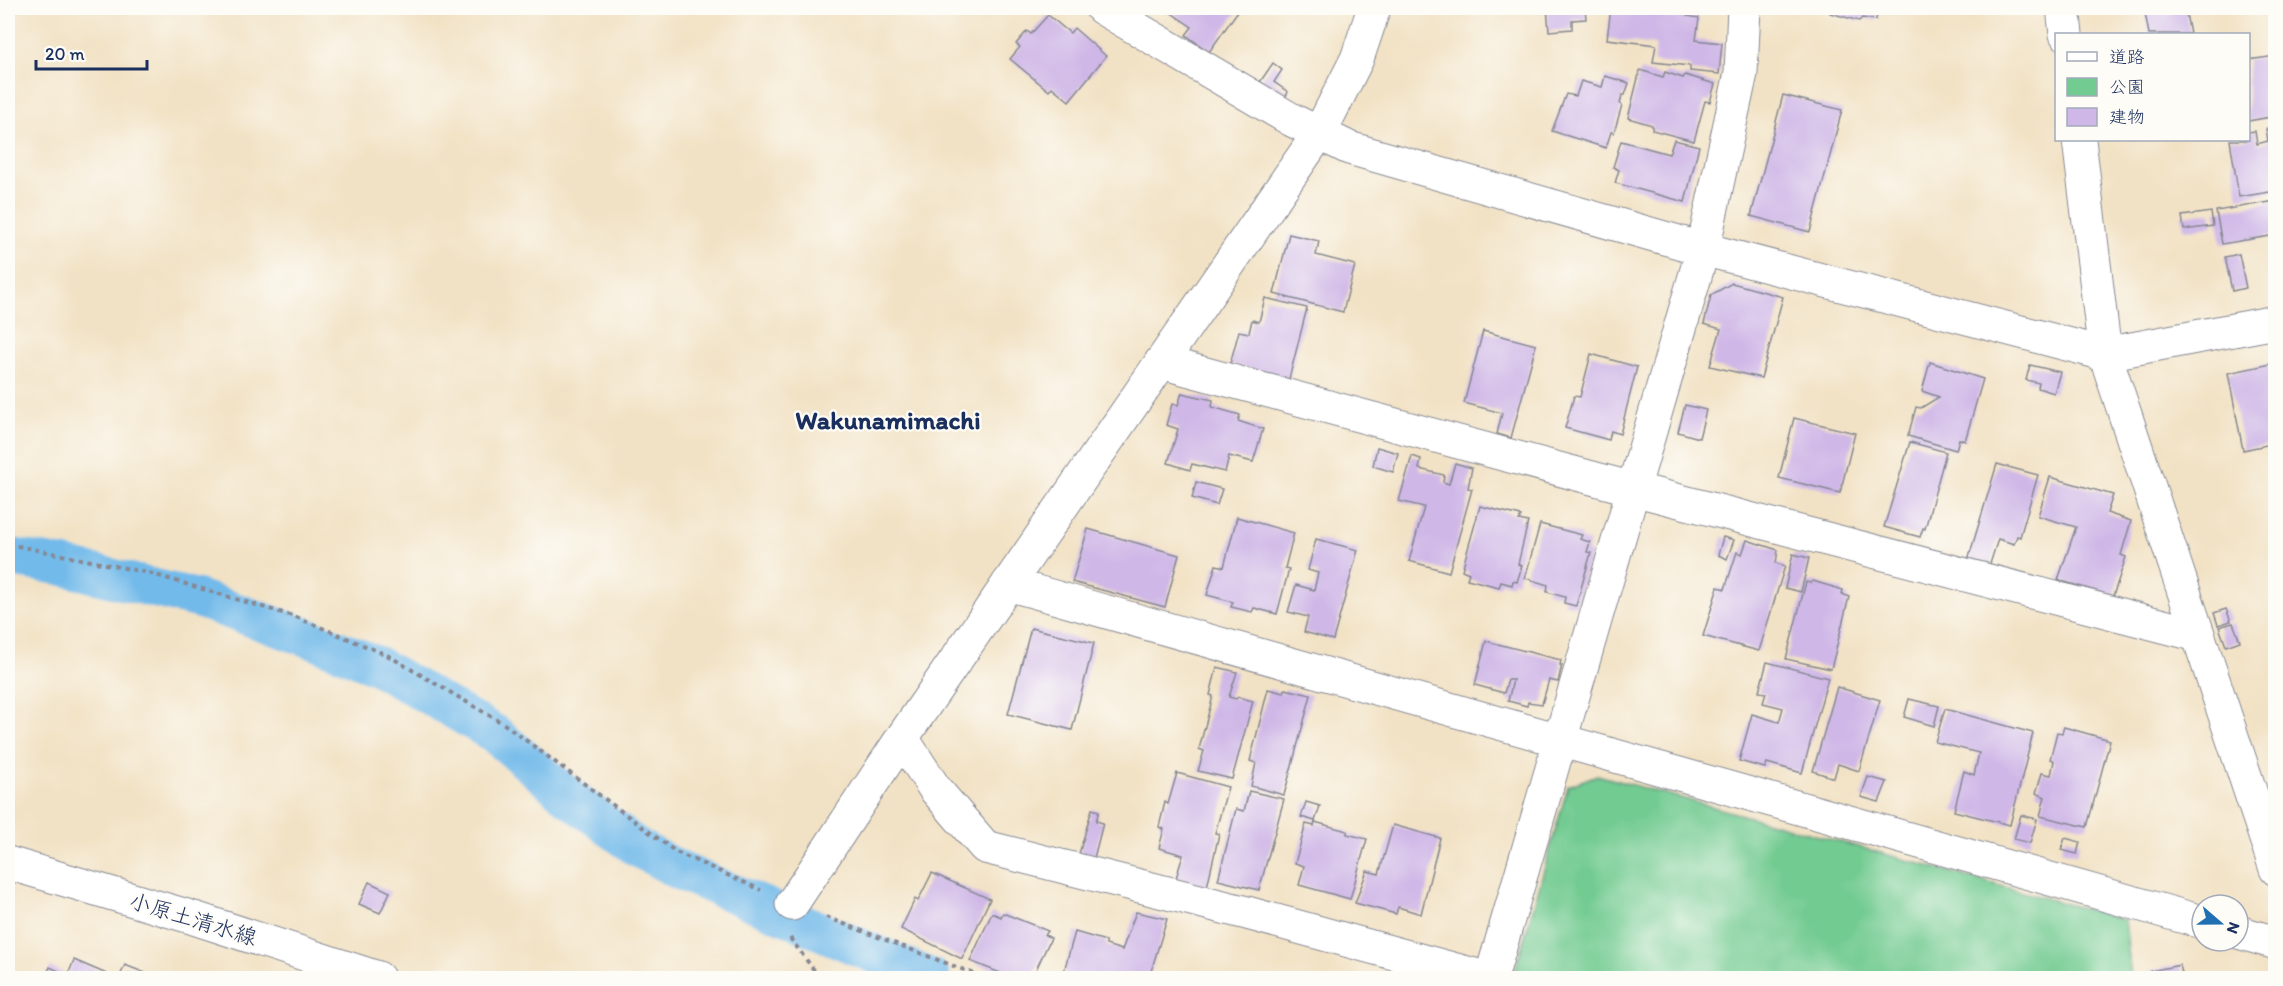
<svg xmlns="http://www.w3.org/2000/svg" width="2283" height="986" viewBox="0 0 2283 986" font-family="Itim,'Klee One',sans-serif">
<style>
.green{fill:#72cb91;stroke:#467d78;stroke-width:1.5}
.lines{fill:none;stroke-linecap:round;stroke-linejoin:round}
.canal{stroke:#72baea;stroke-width:39}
.building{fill:#cfb7e7}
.minor-casing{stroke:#868892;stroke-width:35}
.secondary-casing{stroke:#868892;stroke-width:35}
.path{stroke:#868892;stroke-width:4;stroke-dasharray:4.5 4.5;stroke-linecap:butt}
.minor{stroke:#fff;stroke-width:33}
.secondary{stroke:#fff;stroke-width:33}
.labels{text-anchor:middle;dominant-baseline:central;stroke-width:4.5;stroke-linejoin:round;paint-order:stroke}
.street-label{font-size:22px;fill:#1b2f5e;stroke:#fdfcf7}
.quarter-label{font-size:26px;font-weight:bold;fill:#1b2f5e;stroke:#fdfcf7}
</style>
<rect width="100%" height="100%" fill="#fdfcf7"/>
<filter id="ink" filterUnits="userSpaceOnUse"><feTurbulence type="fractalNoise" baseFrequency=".0167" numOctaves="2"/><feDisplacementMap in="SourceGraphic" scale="12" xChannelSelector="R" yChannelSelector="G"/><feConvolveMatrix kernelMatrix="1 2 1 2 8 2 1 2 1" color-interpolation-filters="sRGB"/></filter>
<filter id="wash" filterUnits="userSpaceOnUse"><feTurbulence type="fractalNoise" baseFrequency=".008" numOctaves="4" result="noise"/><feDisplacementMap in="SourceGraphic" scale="24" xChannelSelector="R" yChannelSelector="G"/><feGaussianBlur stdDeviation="1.35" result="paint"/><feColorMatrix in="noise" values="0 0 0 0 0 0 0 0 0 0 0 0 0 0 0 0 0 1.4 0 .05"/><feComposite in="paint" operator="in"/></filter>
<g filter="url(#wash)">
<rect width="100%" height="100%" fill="#f2e2c5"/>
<path class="green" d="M1597 775 2125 920 2131 978H1513L1568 786Z"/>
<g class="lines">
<g class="canal">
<path d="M8 557 62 566 199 599 314 640 378 666 495 734 569 797 638 848 680 871 791 918"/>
<path d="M802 923 931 978"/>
</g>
</g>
<g id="blocks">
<g class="building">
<path d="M1164 8H1240L1209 52 1186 35 1192 27Z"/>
<path d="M1547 8H1585L1586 19 1572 20V29L1549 31Z"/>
<path d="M1611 8H1688L1687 16 1699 18 1696 40 1722 43 1719 74 1690 71V66L1653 62 1656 45 1607 39Z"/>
<path d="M1831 8H1878L1876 20 1862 18 1859 21 1830 13Z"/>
<path d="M2144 8H2185L2190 34H2149Z"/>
<path d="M1048 15 1070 33 1074 28 1106 56 1069 101 1052 87 1049 91 1010 59 1020 47 1016 44 1027 31 1031 34Z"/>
<path d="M2276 56V116L2248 121V60Z"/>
<path d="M1273 63 1282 70 1274 82 1288 92 1285 98 1260 82Z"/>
<path d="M1640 70 1663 77 1665 72 1683 78 1685 75 1715 84 1710 102 1705 101 1694 141 1652 130V125L1628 118Z"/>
<path d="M1605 76 1629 83 1625 95H1622L1620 104 1622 105 1614 133 1611 132 1606 148 1552 131 1566 94 1576 96 1581 81 1602 87Z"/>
<path d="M1783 95 1842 110 1810 232 1751 216Z"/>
<path d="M2276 127V191L2239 197 2230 140H2248V132L2255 131 2257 144 2268 141 2266 129Z"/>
<path d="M1674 140 1699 146 1685 202 1615 183 1619 170 1613 167 1621 141 1669 154Z"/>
<path d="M2276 201V235L2222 244 2216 211Z"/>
<path d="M2211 212 2213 226 2184 230 2182 216Z"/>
<path d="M1289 234 1319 241 1316 255 1355 265 1343 312 1274 294Z"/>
<path d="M2239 254 2246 288 2232 291 2225 257Z"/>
<path d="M1732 283 1783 297 1761 378 1710 366 1721 329 1704 324 1711 295Z"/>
<path d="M1265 298 1307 308 1289 379 1230 364 1239 331 1249 333 1252 320 1259 322Z"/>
<path d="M1483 331 1536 345 1511 438 1497 434 1502 413 1464 403Z"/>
<path d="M1591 354 1637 367 1620 434 1611 431 1609 440 1565 428 1574 396 1580 397Z"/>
<path d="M1930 362 1983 379 1965 441 1959 439 1956 450 1908 436 1916 407 1921 408 1939 397 1922 391Z"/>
<path d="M2276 363V443L2243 450 2228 373Z"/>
<path d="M2030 365 2060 372 2054 393 2038 388 2039 383 2026 380Z"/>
<path d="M1182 393 1213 400 1212 407 1240 415 1238 421 1263 429 1253 462 1229 456 1225 472 1192 464 1190 470 1168 463 1178 429 1166 425 1172 404 1178 405Z"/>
<path d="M1685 405 1706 410 1699 438 1678 432Z"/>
<path d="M1794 418 1855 433 1840 493 1779 478Z"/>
<path d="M1910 442 1946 452 1925 529 1923 528 1920 537 1884 527Z"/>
<path d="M1377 447 1398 453 1393 472 1373 466Z"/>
<path d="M1412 456 1421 459 1419 469 1444 475 1443 482 1449 484 1455 463 1472 468 1468 488 1472 489 1449 572 1409 561 1424 507 1399 501Z"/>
<path d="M1997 464 2038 475 2020 537 2017 536 2014 544 1998 539 1990 564 1968 560Z"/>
<path d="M2050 477 2113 495 2107 513 2131 521 2121 555 2126 557 2113 596 2058 580 2076 527 2038 516Z"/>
<path d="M1196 482 1222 489 1217 505 1192 498Z"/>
<path d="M1480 506 1521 516 1519 520 1528 522 1518 564 1522 566 1517 582 1513 581 1512 585 1501 582 1499 587 1467 579 1469 573 1462 570Z"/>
<path d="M1237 517 1294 533 1285 568 1289 569 1277 614 1254 608 1252 612 1231 607 1233 602 1207 595 1216 565 1224 567Z"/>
<path d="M1540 524 1582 535 1580 539 1590 542 1587 552 1591 553 1576 606 1564 603 1565 597 1547 592 1548 585 1525 578Z"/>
<path d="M1088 529 1179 555 1165 607 1072 582Z"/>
<path d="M1723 537 1734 540 1727 559 1718 555Z"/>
<path d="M1316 539 1358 550 1333 640 1304 632 1308 617 1288 612 1296 585 1314 590 1318 573 1308 570Z"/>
<path d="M1747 540 1778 550 1776 563 1785 566 1759 651 1703 636 1718 587 1725 589 1737 552 1742 554Z"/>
<path d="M1793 554 1809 558 1801 592 1785 588Z"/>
<path d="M1813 581 1843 590 1842 594 1849 597 1831 669 1786 659 1806 582 1811 583Z"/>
<path d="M2226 609 2231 621 2218 625 2214 613Z"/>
<path d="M2233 623 2240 641 2226 646 2219 627Z"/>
<path d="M1031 628 1094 643 1072 730 1008 714Z"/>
<path d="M1486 641 1561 660 1560 665H1562L1558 682 1549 680 1542 704 1528 702 1527 706 1508 701 1513 680H1508L1504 693 1475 685Z"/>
<path d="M1767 662 1828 678 1802 773 1767 763 1765 768 1739 761 1752 714 1779 722 1783 708 1763 703 1766 693 1759 692Z"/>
<path d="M1217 667 1237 672 1229 697 1236 699 1238 697 1253 701 1232 779 1198 771 1204 751 1199 749 1213 696 1210 695Z"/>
<path d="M1837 687 1880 700 1859 771 1838 764 1834 778 1813 771Z"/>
<path d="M1268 689 1284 693 1285 689 1311 695 1284 795 1251 786 1256 763 1250 761Z"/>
<path d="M1909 699 1939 706 1934 726 1904 717Z"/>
<path d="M1945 709 2033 733 2010 825 1954 811 1964 771 1974 775 1979 753 1935 742Z"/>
<path d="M2064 727 2110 740 2087 827 2040 816 2045 797 2036 793 2042 773 2051 775 2054 761 2050 759 2057 732 2062 733Z"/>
<path d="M1177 773 1228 787 1215 833 1219 834 1207 887 1176 878 1183 855 1159 848 1164 829 1159 827 1165 802 1168 804Z"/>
<path d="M1868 777 1887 782 1879 802 1861 797Z"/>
<path d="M1249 791 1284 799 1259 890 1218 880 1236 809 1244 811Z"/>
<path d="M1306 802 1320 806 1315 821 1301 817Z"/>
<path d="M1092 809 1099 811 1096 821 1103 823 1094 858 1079 854Z"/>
<path d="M2021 815 2037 819 2030 843 2014 839Z"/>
<path d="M1315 822 1347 831V834L1367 839 1350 899 1299 885 1304 866 1295 863 1306 824 1314 826Z"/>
<path d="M1393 825 1440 838 1421 914 1398 907 1396 914 1355 903 1367 871 1379 874Z"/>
<path d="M2065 838 2080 842 2077 854 2061 850Z"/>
<path d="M932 873 990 899 962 959 901 929 915 899 918 901Z"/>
<path d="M369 882 390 892 380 913 359 904Z"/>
<path d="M1136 912 1167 919 1149 978H1062L1075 932 1106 941V945L1122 950Z"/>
<path d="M992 913 1001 917 1003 913 1048 931 1045 935 1051 938 1032 978H1013L970 961Z"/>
<path d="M74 960 116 978H45L50 967 68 975Z"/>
<path d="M125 965 158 978H119Z"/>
<path d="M2180 965 2183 978H2151L2150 971Z"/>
</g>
</g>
</g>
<g filter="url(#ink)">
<use href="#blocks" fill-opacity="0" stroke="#868892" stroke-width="1.5"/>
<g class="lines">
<defs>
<g id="minor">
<path d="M1102 8 1292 120 1349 148 1703 249 2105 354 2276 322"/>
<path d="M2063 8 2066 34"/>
<path d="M2079 140 2105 354 2276 869"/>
<path d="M1161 362 1633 489 2198 635"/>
<path d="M1008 584 2202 922"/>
<path d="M902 738 935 789 985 847 1247 913 1485 978"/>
<path d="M792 904 902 738 1320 132 1357 59 1374 8"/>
<path d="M2238 932 2276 943"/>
<path d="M1491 978 1703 249 1741 73 1744 8"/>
</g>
<path id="secondary" d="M8 863 194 918 378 978"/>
</defs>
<use href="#minor" class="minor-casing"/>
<use href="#secondary" class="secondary-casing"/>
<g class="path">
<path d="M8 544 149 573 296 617 387 655 504 724 676 852 761 890"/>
<path d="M826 917 985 978"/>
<path d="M790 938 820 978"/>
</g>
<use href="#minor" class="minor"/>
<use href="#secondary" class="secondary"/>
</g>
</g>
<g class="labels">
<g class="street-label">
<text transform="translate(193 919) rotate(17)">小原土清水線</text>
</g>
<g class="quarter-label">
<text x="888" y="420">Wakunamimachi</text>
</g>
</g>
<rect width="2283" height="986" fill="none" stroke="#fdfcf7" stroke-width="30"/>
<rect x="2055" y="33" width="195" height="108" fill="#fdfcf7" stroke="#a3aaba" stroke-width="1.5"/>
<rect x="2067" y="52" width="30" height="9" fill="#ffffff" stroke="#a3aaba" stroke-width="1.5"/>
<text x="2109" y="63" font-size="18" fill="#1b2f5e">道路</text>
<rect x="2067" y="78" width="30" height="18" fill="#72cb91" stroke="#a3aaba" stroke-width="1.5"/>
<text x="2109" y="93" font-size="18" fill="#1b2f5e">公園</text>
<rect x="2067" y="108" width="30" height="18" fill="#cfb7e7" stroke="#a3aaba" stroke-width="1.5"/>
<text x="2109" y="123" font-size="18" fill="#1b2f5e">建物</text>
<g transform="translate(2220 923) rotate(110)"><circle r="28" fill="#fdfcf7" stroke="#a3aaba" stroke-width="1.5"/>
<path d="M0-4.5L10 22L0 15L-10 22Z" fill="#1f6fb2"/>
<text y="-9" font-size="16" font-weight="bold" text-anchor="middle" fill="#1b2f5e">N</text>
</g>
<path d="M36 60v9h111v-9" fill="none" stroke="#1b2f5e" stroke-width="3"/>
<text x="45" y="60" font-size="18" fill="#1b2f5e" stroke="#fdfcf7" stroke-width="4.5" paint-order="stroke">20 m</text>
</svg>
